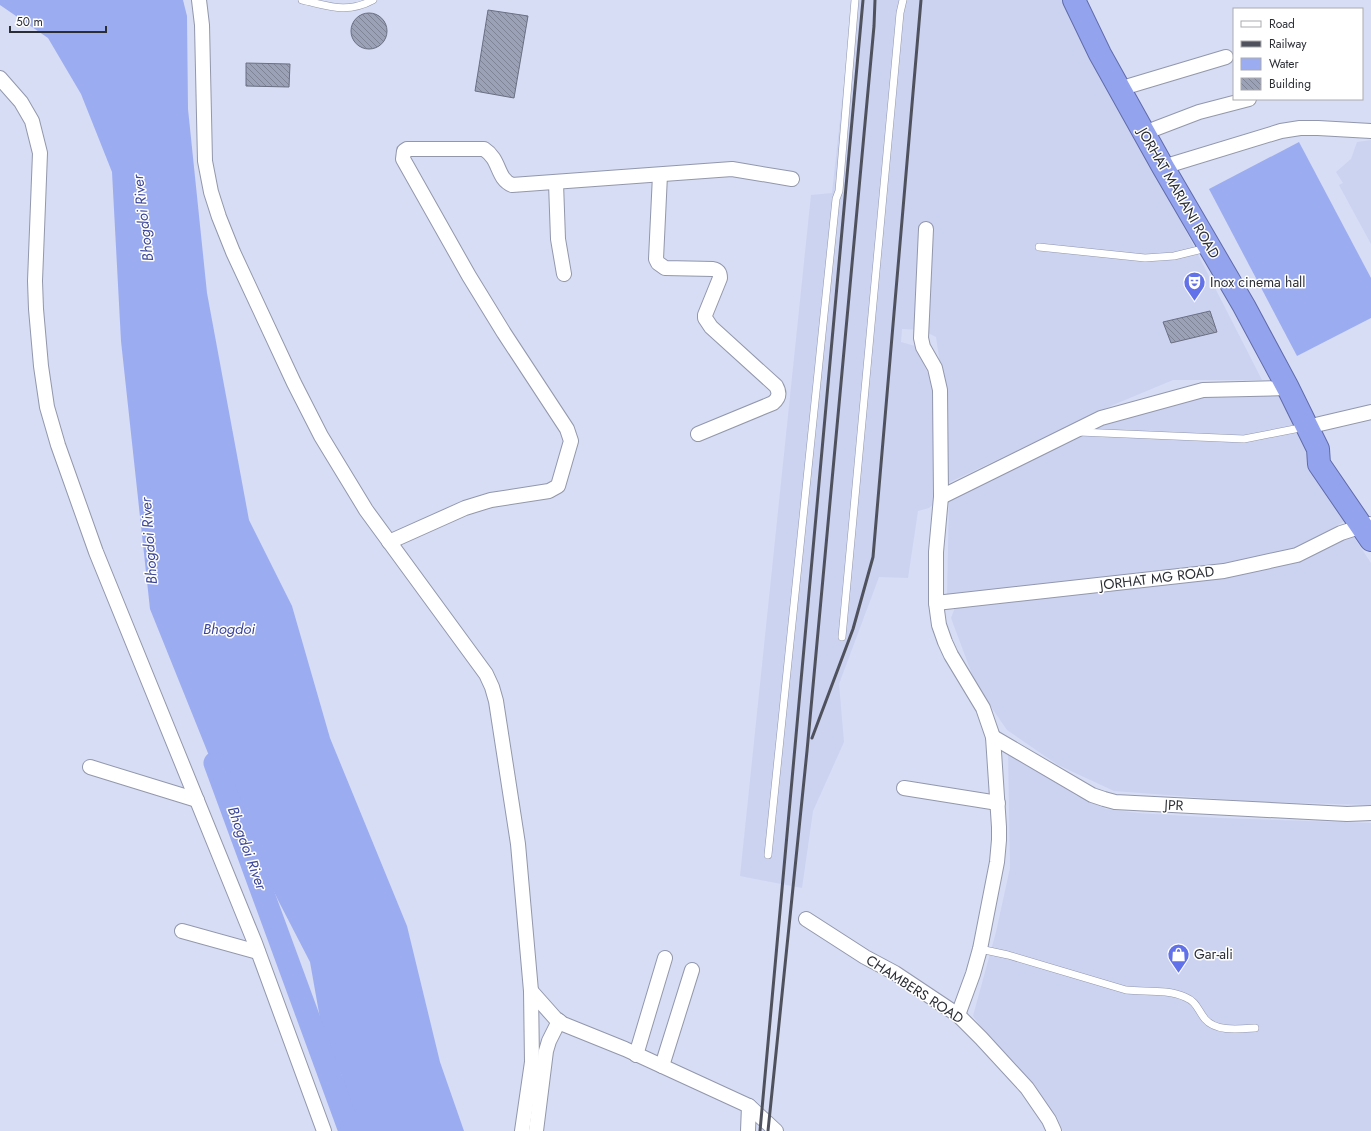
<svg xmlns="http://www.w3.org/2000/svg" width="1371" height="1131" viewBox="0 0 1371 1131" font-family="Jost,sans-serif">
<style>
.built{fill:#ccd3f1}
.water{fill:#9cacf1}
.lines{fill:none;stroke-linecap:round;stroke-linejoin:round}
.river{stroke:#9cacf1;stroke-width:23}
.building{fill:url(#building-back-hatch);stroke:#6a6f83}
.service-casing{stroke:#9297ac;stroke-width:8}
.minor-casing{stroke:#9297ac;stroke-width:16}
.trunk-casing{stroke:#5f6baa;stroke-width:24}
.service{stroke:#fff;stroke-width:7}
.minor{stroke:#fff;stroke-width:14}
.trunk{stroke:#94a3ee;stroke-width:22}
.rail{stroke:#4f525d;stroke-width:3}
.labels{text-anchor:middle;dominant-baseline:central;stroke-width:3;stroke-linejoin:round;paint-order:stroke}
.street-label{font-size:14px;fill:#2c2e36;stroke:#fff}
.poi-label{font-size:14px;fill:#2c2e36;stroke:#fff;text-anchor:start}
.water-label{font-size:15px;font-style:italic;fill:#3c4697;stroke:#fff}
</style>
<defs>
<pattern id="building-back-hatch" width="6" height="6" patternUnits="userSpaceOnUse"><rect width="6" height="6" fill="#9ba1b6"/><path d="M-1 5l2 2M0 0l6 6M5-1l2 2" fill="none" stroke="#7f8495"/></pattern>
</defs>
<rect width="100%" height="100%" fill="#d7ddf4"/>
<g class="built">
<path d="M853 0H1068L1262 380H1173L1113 405 948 483 945 398 936 337 922 330 902 329 901 342 915 346 937 393 935 503 929 508 918 511 908 578 879 577 839 684 844 742 813 811 802 888 740 876 811 195 832 193Z"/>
<path d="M1371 140V244L1339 185 1343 183 1336 172 1351 159 1357 142Z"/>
<path d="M1212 394 1279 396 1346 520 1296 551 1180 572 947 597 949 500 1142 407Z"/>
<path d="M1352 534 1371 563V805L1259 802 1114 791 1058 765 1007 730 976 685 951 618 956 605 1148 587 1276 567 1301 562Z"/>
<path d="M1008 749 1075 795 1106 809 1138 813 1221 818 1371 823V1131H1063L1057 1117 993 1043 973 1016 996 932 1010 868Z"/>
</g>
<g class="water">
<path d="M0 0H183L187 16 188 109 207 293 249 520 292 606 330 738 407 926 440 1062 464 1131H358L341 1074 324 1041 310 962 279 902 214 768 150 609 121 341 112 172 81 94 48 38 0 5Z"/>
<path d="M1299 142 1371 278V318L1297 356 1209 189Z"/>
</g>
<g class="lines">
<path class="river" d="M215 763 350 1131"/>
</g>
<g class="building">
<path d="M488 10 528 16 514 98 475 91Z"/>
<circle cx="369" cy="31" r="18"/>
<path d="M246 63 290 64 289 87 246 86Z"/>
<path d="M1210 311 1217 332 1171 343 1163 322Z"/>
</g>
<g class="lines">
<defs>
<g id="service">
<path d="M302 0C329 6 347 14 373 0"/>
<path d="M1039 247 1145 258 1174 256 1207 248"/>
<path d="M1079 432 1244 439 1305 427"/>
<path d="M842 637 900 13 903 0"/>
<path d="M768 855 836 199 839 191 855 0"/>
<path d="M980 949 1008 955 1126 990C1145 992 1167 989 1185 997 1197 1002 1197 1009 1205 1019 1216 1032 1239 1029 1255 1028"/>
</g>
<g id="minor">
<path d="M199 0 202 25 205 161 211 192 219 217 233 252 294 383 321 436 366 510 486 674 492 687 496 701 518 844 531 991 532 1062 522 1131"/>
<path d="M0 78 21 102 32 121 40 153 35 281 36 309 41 366 47 407 58 445 96 552 255 943 324 1131"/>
<path d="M1119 89 1226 57"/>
<path d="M1144 133 1199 112 1249 99"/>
<path d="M1163 167 1281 131 1300 128H1318L1371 131"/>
<path d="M660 175 656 259 658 263 665 268 713 269C718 270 720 272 720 278L705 315V318L711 327 776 386C780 393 779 398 773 403L698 434"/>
<path d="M556 183 558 239 564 274"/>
<path d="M926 229 921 338 923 347 935 368 940 390 941 497 936 552V603L939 625 945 642 951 655 983 708 993 737 999 827V840L997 862 980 949 973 974 958 1015"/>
<path d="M1307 427 1371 412"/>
<path d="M941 497 1101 418 1203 390 1288 388"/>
<path d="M389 542 465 508 491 500 549 491 558 486 571 441 567 429 504 333 469 276 403 159 404 151 407 149H484C501 160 496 178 512 185L732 169 792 179"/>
<path d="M936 603 1224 571 1297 555 1341 533 1369 524"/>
<path d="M993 737 1092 795 1104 799 1115 802 1347 814 1371 813"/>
<path d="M90 767 197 800"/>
<path d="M904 788 998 803"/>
<path d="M806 919 865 957 895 973 958 1015 981 1038 1027 1088 1049 1120 1054 1131"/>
<path d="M182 931 258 952"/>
<path d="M531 991 555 1018 563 1024 625 1049 749 1106 776 1131"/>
<path d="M636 1055 665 958"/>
<path d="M662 1066 692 970"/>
<path d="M536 1131 546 1051 549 1041 559 1021"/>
<path d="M748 1131 749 1106"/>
</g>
<path id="trunk" d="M1074 0 1100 54 1163 167 1244 306 1288 388 1318 449 1319 464 1371 540"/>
</defs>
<use href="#service" class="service-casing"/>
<use href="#minor" class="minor-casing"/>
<use href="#trunk" class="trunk-casing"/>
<use href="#service" class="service"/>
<use href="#minor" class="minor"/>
<use href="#trunk" class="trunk"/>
<g class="rail">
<path d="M812 738 853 629 873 557 921 0"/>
<path d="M760 1131 863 0"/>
<path d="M768 1131 807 751 874 26 875 0"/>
</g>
</g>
<defs>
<symbol id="theatre-pin" viewBox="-11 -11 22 30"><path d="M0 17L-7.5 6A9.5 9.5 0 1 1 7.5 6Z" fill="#6171e9" stroke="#fff"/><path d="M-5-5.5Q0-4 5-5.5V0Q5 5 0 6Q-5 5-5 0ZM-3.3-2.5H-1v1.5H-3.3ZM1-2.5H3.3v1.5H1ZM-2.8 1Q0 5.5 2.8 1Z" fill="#fff"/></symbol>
<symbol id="shop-pin" viewBox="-11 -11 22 30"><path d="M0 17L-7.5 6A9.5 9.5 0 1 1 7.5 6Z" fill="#6171e9" stroke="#fff"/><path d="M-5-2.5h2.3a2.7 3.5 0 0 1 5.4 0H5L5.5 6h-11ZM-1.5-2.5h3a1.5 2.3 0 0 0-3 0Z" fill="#fff"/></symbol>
</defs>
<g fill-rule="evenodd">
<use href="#theatre-pin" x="1182" y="270" width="25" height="34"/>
<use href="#shop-pin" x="1166" y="942" width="25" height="34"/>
</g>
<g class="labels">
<g class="street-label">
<text transform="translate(1179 193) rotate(60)">JORHAT MARIANI ROAD</text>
<text transform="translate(1157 578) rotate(-7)">JORHAT MG ROAD</text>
<text transform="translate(1174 805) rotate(3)">JPR</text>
<text transform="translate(915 989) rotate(33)">CHAMBERS ROAD</text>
</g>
<g class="poi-label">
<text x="1210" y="282">Inox cinema hall</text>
<text x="1194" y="954">Gar-ali</text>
</g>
<g class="water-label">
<text transform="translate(143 218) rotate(-97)">Bhogdoi River</text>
<text transform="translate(149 541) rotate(-94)">Bhogdoi River</text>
<text x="229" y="629">Bhogdoi</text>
<text transform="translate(247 848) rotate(70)">Bhogdoi River</text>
</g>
</g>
<rect x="1233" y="8" width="130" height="92" fill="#ffffff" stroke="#ababaf"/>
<rect x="1241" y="21" width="20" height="6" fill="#ffffff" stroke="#ababaf"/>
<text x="1269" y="28" font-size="12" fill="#2c2e36">Road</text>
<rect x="1241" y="41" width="20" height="6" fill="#4f525d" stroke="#ababaf"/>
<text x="1269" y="48" font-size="12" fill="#2c2e36">Railway</text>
<rect x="1241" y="58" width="20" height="12" fill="#9cacf1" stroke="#ababaf"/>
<text x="1269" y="68" font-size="12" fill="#2c2e36">Water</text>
<rect x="1241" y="78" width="20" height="12" fill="url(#building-back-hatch)" stroke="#ababaf"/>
<text x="1269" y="88" font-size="12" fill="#2c2e36">Building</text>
<path d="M10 26v6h96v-6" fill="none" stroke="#2c2e36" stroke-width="2"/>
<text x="16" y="26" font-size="12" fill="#2c2e36" stroke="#ffffff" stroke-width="3" paint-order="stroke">50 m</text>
</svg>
